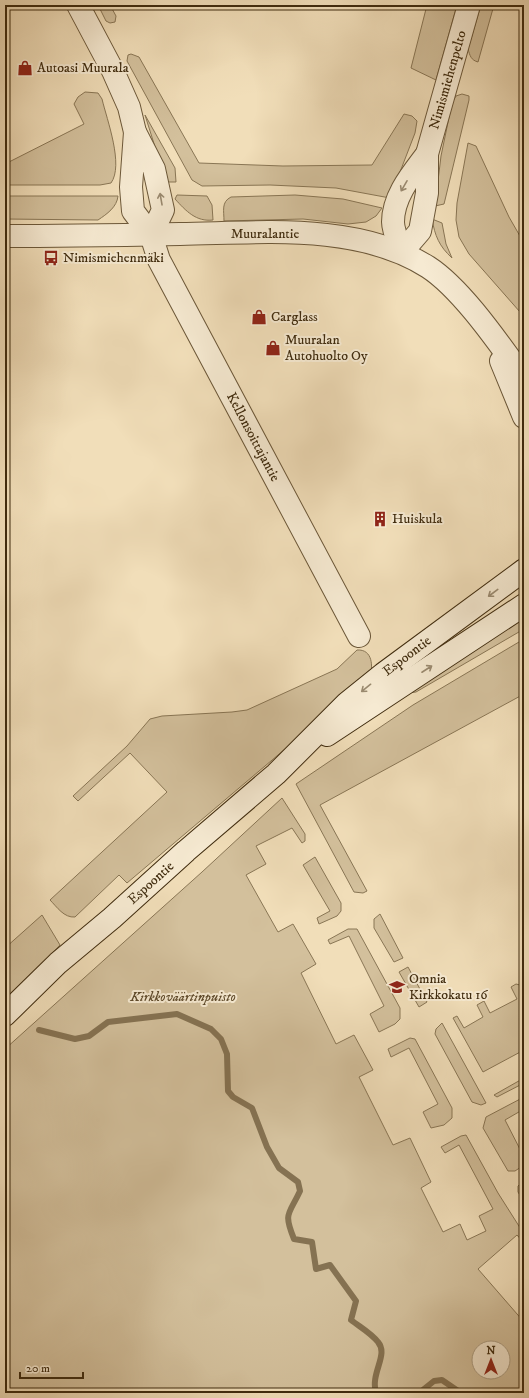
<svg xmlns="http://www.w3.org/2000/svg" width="529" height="1398" viewBox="0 0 529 1398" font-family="'IM FELL DW Pica',serif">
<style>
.green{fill:#d3c09c;stroke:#897655;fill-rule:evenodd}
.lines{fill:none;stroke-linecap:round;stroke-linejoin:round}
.stream{stroke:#857252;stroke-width:6}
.minor-casing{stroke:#6c5839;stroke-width:24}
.tertiary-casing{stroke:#6c5839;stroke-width:24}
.secondary-casing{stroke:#3f2b0e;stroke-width:24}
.minor{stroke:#f6ead2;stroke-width:22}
.tertiary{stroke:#f6ead2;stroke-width:22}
.secondary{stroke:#f6ead2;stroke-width:22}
.oneway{stroke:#9a8a70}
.labels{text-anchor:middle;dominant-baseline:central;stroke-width:4;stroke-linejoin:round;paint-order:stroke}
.poi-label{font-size:14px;fill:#3f2b0e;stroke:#f6ead2;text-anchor:start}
.street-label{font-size:14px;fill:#3f2b0e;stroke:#f6ead2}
.park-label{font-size:14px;font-style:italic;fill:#5d492a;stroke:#f6ead2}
</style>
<rect width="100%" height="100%" fill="#f1deb9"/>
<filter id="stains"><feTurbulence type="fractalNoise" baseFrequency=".005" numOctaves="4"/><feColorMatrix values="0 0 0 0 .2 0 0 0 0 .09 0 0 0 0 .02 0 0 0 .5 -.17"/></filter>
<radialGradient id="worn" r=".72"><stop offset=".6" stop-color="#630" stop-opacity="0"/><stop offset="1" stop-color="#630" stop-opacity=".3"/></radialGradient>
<g class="green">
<path d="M98 5H110L116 16 115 22 110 23 106 21Z"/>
<path d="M427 5H457L436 80 411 68Z"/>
<path d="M481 5H494L478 62C471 60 470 56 468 49Z"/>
<path d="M131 54 139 57 199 163 283 166 372 165 404 114 412 116 417 121 415 133 390 198 336 188 270 185 202 186 192 180 186 169 127 61 128 55Z"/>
<path d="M85 92 98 93 102 99C107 120 124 165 111 183L100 185H5V164L84 124 74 104 78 97Z"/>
<path d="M462 94 469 96V100L445 200 444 204 435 206 441 156 452 103 456 96Z"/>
<path d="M145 115 175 168 176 182H166Z"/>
<path d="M468 143 476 146 509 217 524 243V314L522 311 520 312 469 254 459 237 456 220 457 203Z"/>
<path d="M177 195 207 196 212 205 213 220C196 222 186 211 175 199Z"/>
<path d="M295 195 343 199 382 208 376 216 366 222 348 224 303 219 224 221C224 211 221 202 231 197Z"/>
<path d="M5 196H118C117 207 107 214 98 220L5 219Z"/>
<path d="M432 219 442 223 446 244 452 258C439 246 435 236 432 219Z"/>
<path d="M524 613V629L416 692 408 693Z"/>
<path d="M524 639V694L320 805 367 891 363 893 354 892 296 784 413 705Z"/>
<path d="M357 650C373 649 373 667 370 677L127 883 119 875 75 917C64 918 57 907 50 900L167 792 130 753 78 801 73 796 127 746 150 719 162 716 232 712 247 710 337 669Z"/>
<path d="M282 798 305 834V841L302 843 292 828 256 846 266 864 246 875 278 932 293 924 316 964 301 973 336 1044 354 1035 373 1070 359 1077 393 1145 410 1138 431 1182 421 1188 443 1232 460 1224 467 1240 486 1231 479 1216 493 1209 459 1145 445 1153 441 1147 461 1136 466 1135 498 1193 524 1234V1243L517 1235 478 1269 524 1322V1393H5V1049L202 872ZM479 1348H503V1372H479Z"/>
<path d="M315 857 341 903V911L337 916 319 924 317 918 330 911 303 865Z"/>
<path d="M380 914 403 958 394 962 374 928V919Z"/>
<path d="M42 915 60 945 5 1001V948Z"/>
<path d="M348 929H357L400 1008V1019L395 1024 379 1032 370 1014 384 1006 349 936 330 944 328 940Z"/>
<path d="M408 967 427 1002 419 1007 399 972Z"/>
<path d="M516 984 524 986V1050L483 1072 453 1018 457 1016 464 1028 483 1017 477 1005 484 1001 490 1013 517 999 511 987Z"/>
<path d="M442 1023 486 1103 481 1105 472 1102 435 1034 436 1029Z"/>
<path d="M410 1038 415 1039 452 1108V1118L444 1125 431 1128 423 1112 438 1104 409 1048 391 1057 388 1049Z"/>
<path d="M524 1078V1083L497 1097 494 1095Z"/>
<path d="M524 1097V1109L505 1120 524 1157V1165L515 1171H508L483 1128 486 1117Z"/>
<path d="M524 1180V1202L518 1192V1186Z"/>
</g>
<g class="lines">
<g class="stream">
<path d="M39 1030 75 1039 89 1036 108 1022 177 1014 211 1029 221 1039 227 1054 228 1091 233 1097 252 1108 267 1147 279 1168 298 1182 300 1191C289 1215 283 1212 294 1239L312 1242 316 1269 330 1265 356 1301 351 1320C360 1327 371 1333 378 1342 389 1355 370 1373 376 1393"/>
<path d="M419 1393 434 1381 442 1380 461 1393"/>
</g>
<defs>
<g id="minor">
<path d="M78 5 113 71 129 107 135 132 154 169 163 210 151 235"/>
<path d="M135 132 131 187 133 211 151 235 159 260 359 636"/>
<path d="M402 252 420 231 427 193V154L469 5"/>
<path d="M402 252C399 244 393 231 393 222 393 196 412 174 427 154"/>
</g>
<g id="tertiary">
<path d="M5 236C63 236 122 235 180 234 260 233 357 222 428 267 462 289 500 345 524 378"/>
<path d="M501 361 524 417"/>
</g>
<g id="secondary">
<path d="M327 735 524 605"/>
<path d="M5 1015 58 963 112 918 186 851 276 774 347 703 383 674 524 570"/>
</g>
</defs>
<use href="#minor" class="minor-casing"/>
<use href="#tertiary" class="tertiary-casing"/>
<use href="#secondary" class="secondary-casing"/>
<use href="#minor" class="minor"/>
<use href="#tertiary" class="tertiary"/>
<use href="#secondary" class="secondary"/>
</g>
<defs><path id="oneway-shaft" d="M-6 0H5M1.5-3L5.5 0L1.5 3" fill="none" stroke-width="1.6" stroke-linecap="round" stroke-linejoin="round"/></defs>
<g class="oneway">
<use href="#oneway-shaft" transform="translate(404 186) rotate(120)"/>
<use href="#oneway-shaft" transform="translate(161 199) rotate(-100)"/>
<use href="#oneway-shaft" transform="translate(493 593) rotate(143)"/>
<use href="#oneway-shaft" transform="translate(427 669) rotate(-33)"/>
<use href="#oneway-shaft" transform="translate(366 688) rotate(141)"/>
</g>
<defs>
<symbol id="shop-bare" viewBox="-9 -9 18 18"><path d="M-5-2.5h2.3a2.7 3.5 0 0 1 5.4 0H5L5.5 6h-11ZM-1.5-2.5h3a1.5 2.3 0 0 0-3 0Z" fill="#8f2418" stroke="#f6ead2" stroke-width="2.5" paint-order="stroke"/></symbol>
<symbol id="bus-bare" viewBox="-9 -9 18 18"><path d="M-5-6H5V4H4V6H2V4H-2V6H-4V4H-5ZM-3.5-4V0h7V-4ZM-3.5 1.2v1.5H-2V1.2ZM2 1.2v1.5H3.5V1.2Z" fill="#8f2418" stroke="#f6ead2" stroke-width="2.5" paint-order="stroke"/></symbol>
<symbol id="building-bare" viewBox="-9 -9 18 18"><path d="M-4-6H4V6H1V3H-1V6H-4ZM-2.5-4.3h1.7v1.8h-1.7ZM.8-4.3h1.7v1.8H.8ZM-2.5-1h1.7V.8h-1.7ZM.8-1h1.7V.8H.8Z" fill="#8f2418" stroke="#f6ead2" stroke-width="2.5" paint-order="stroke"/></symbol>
<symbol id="school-bare" viewBox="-9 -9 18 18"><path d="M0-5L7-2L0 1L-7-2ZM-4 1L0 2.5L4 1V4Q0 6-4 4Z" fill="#8f2418" stroke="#f6ead2" stroke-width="2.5" paint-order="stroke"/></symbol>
</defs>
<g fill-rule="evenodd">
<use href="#shop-bare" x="14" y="57" width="22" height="22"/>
<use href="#bus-bare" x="40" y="247" width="22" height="22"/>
<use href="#shop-bare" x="248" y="306" width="22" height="22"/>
<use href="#shop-bare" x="262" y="337" width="22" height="22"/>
<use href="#building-bare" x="369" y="508" width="22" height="22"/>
<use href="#school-bare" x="386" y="976" width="22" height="22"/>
</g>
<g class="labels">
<g class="poi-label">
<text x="37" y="68">Autoasi Muurala</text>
<text x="63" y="258">Nimismiehenmäki</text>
<text x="271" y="317">Carglass</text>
<text x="285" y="340">Muuralan<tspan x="285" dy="16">Autohuolto Oy</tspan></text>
<text x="392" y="519">Huiskula</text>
<text x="409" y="979">Omnia<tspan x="409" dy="16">Kirkkokatu 16</tspan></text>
</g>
<g class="street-label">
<text transform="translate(448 80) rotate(-74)">Nimismiehenpelto</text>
<text x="265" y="234">Muuralantie</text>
<text transform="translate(253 437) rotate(62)">Kellonsoittajantie</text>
<text transform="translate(407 656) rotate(-37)">Espoontie</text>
<text transform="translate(151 883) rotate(-42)">Espoontie</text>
</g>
<g class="park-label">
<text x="183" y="997">Kirkkoväärtinpuisto</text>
</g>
</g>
<rect width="529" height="1398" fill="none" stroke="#f1deb9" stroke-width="20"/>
<rect x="6" y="6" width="517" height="1386" fill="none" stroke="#3f2b0e" stroke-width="2"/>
<rect x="10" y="10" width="509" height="1378" fill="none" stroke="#3f2b0e"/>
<g transform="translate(491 1360)"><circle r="19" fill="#f6ead2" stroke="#ad9e84"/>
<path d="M0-3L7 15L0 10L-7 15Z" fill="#8f2418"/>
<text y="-6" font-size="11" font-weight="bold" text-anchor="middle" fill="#3f2b0e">N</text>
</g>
<path d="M20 1372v6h63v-6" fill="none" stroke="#3f2b0e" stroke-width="2"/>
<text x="26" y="1372" font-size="12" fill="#3f2b0e" stroke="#f6ead2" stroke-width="3" paint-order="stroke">20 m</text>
<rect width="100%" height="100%" filter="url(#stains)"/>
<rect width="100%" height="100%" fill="url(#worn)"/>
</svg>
